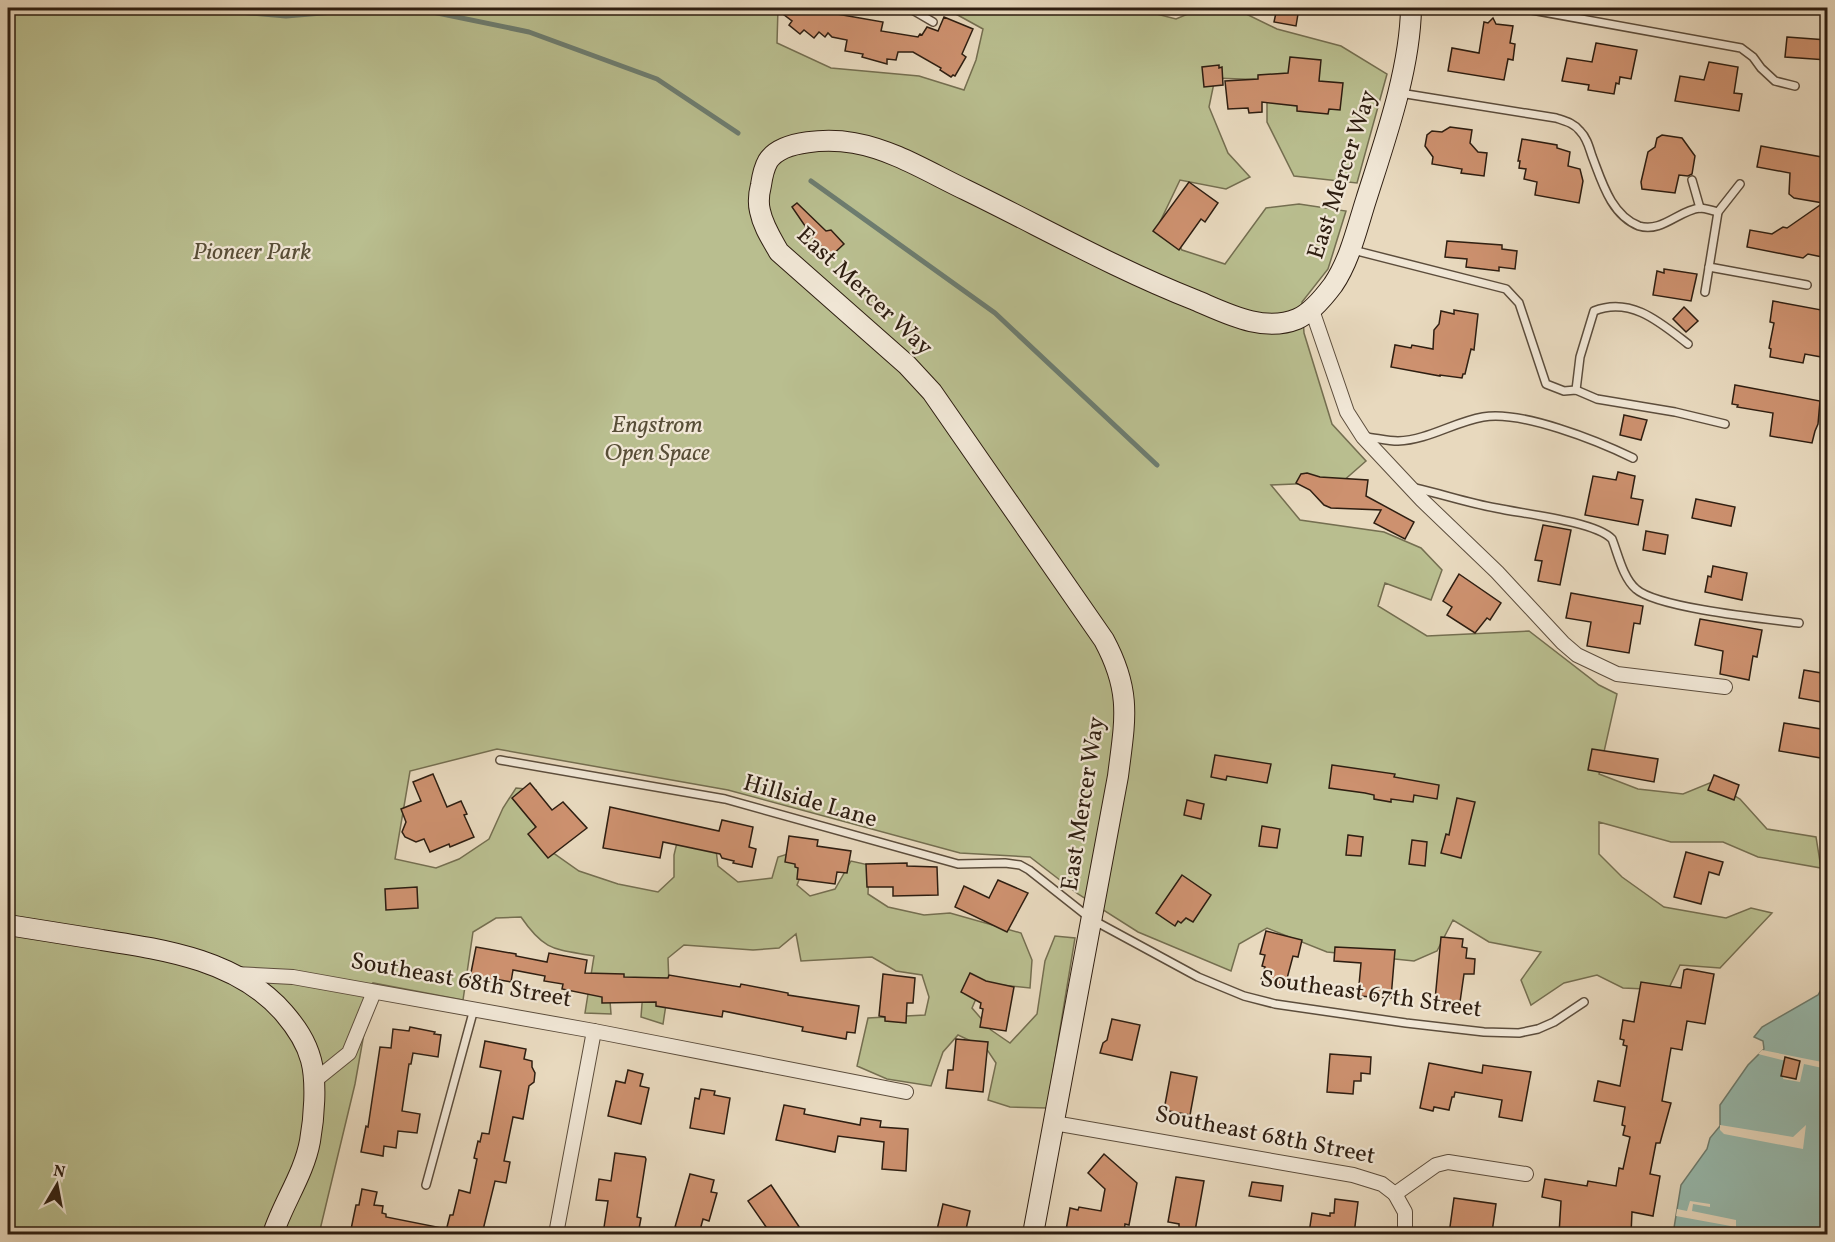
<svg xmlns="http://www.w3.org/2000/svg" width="1835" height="1242" viewBox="0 0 1835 1242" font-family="Vollkorn,serif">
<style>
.green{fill:#b9be8f;stroke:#746e50;stroke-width:1.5}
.water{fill:#97baae;stroke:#6d7c6f;stroke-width:1.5}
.pier{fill:#e8d9be}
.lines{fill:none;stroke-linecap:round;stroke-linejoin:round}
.stream{stroke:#6d7c6f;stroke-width:5}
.building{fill:#cd916f;stroke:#2e1e11;stroke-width:1.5}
.lane-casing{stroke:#5c4d3c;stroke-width:10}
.street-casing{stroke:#5c4d3c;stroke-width:16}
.secondary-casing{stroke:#2e1e11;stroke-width:22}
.lane{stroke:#f0e6d5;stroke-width:7}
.street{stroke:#f0e6d5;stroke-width:14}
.secondary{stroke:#f0e6d5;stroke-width:20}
.labels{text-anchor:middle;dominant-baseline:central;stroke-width:4.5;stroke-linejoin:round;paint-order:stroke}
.street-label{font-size:24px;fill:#2e1e11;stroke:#f0e6d5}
.park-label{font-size:24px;font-style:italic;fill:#584e37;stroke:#f0e6d5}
</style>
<rect width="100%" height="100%" fill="#e8d9be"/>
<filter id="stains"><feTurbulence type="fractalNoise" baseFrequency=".00333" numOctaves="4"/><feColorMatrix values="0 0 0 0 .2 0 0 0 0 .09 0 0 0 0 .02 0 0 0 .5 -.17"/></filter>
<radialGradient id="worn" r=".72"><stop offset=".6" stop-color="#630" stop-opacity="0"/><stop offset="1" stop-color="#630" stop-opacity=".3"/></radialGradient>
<path class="green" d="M8 8H778L777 43 831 68 919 76 964 90 976 60 983 29 945 8H1133L1176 19 1202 8H1234L1277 29 1341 46 1387 74 1357 183 1294 176 1267 122V80L1215 78 1209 107 1228 153 1250 177 1226 189 1180 180 1160 222 1182 250 1225 264 1266 208 1299 204 1346 211 1328 269 1302 302 1304 333 1332 424 1366 461 1342 482 1271 485 1300 520 1384 532 1421 548 1442 570 1431 600 1385 583 1378 606 1427 636 1529 631 1599 685 1617 694 1599 774 1638 789 1683 794 1712 782 1740 799 1767 829 1816 837 1821 868 1758 857 1723 842H1671L1599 822V854L1622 877 1664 907 1726 918 1751 908 1772 913 1720 968 1680 965 1668 990 1623 988 1597 975 1564 983 1531 1005 1521 980 1541 952 1489 942 1453 920 1437 951 1414 961 1327 952 1267 928 1239 944 1231 971 1138 932 1078 894 1030 857 960 853 728 790 497 749 410 771 395 859 436 868 459 859 489 839 503 808 516 788 536 790 535 840 579 871 618 884 658 892 674 877V855L680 830 714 833 718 866 738 882 772 878 778 857 797 851 807 860 797 885 810 896 835 889 851 861 869 865 868 894 888 907 924 915 950 913 1021 933 1032 960 1030 988 983 983 972 1008 991 1030 1010 1043 1037 1014 1045 961 1055 936 1075 938 1047 1108 1010 1107 988 1100 996 1063 986 1048 958 1035 943 1052 931 1086 887 1079 857 1066 868 1018 925 1015 929 997 922 975 896 971 872 957 801 961 796 934 779 948 753 950 684 945 668 958 669 985 663 1024 641 1017 643 991 609 988 611 1014 585 1013 594 956C555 949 545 952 521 917L496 918 473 932 463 1000 373 983 355 1084 319 1234H8Z"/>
<path class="water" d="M1827 979V1234H1673L1681 1185 1707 1149 1710 1138 1720 1126V1105L1748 1065 1764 1049 1763 1041 1754 1037 1762 1027 1818 995Z"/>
<g class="pier">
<path d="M1762 1050 1827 1063V1069L1804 1064 1800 1082 1783 1079 1786 1061 1758 1054Z"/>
<path d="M1720 1125 1793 1137 1806 1125 1803 1149 1724 1134 1720 1130Z"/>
<path d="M1690 1201 1710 1204V1207L1693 1204 1692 1211 1736 1220V1227L1676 1216 1677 1209 1687 1211Z"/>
</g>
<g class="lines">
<g class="stream">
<path d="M192 8 286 16 382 8"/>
<path d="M413 8 529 32 657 79 738 133"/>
<path d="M811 181 995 313 1157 465"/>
</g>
</g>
<g class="building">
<path d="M775 8H829L837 14 883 22 881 31 918 37 920 34 922 35 927 27 938 31 944 17 973 29 962 54 966 57 955 76 953 75 951 77 940 70 941 68 913 52H898L896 60 887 59V64L862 57 863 54 845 51 847 40 832 37 828 33 825 37 819 32 814 38 804 30 800 34 789 25 792 21Z"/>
<path d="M1277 8H1299L1296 26 1274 22Z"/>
<path d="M1493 18 1496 24 1513 26 1510 43 1515 44 1513 60 1508 59 1504 80 1448 71 1452 48 1479 53 1484 22 1488 23Z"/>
<path d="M1787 37 1827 40V60L1785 57Z"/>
<path d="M1596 43 1637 50 1631 79 1620 77 1619 84 1616 83 1614 94 1588 90 1589 85 1562 81 1567 58 1592 62Z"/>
<path d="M1290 57 1321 60 1319 81 1343 83 1340 110 1329 109 1328 114 1297 111V106L1262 102V112L1249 113 1248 108 1228 109 1225 81 1258 79V75L1288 73Z"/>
<path d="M1709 62 1738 67 1734 93 1742 94 1739 111 1675 101 1680 76 1704 80Z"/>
<path d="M1219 65V68L1222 67 1223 85 1204 87 1202 67Z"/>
<path d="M1450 127 1472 130 1470 143 1478 152 1487 153 1484 176 1461 173 1462 169 1432 164 1433 157 1425 146 1427 135 1432 131 1442 132Z"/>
<path d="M1662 135 1682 138 1695 156 1692 174 1688 176 1679 175 1675 193 1642 189 1641 182 1648 152 1655 147 1657 138Z"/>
<path d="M1522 139 1557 145V148L1570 152 1568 166 1580 169 1583 181 1579 203 1535 195 1537 182 1524 179 1526 169 1519 168 1520 161H1518Z"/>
<path d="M1761 146 1827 158V258L1808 254 1803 258 1747 247 1750 230 1772 234 1783 227 1787 228 1823 203 1794 198 1789 194 1790 173 1757 167Z"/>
<path d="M1189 182 1218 203 1205 222 1201 219 1179 250 1153 231Z"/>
<path d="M797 203 826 231 831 230 844 244 831 256 814 239 792 207Z"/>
<path d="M1447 241 1502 245V249L1517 251 1515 269 1499 267V271L1466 267 1467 259 1445 257Z"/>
<path d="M1664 269 1697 274 1691 301 1653 295 1657 271 1664 273Z"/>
<path d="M1773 301 1827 311V358L1805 354 1803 363 1770 357 1771 349 1769 348 1774 323 1770 322Z"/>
<path d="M1684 307 1698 321 1686 332 1673 319Z"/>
<path d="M1454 310 1478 314 1474 350 1471 349 1465 374H1463L1462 378 1440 375V376L1391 367 1395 345 1411 348 1412 345 1433 349 1434 330 1439 324 1441 311 1454 314Z"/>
<path d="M1735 385 1820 401 1818 424 1815 431 1812 443 1770 436 1773 413 1737 407 1738 405 1732 404Z"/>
<path d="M1624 415 1647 420 1641 440 1620 435Z"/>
<path d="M1618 472 1635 476 1631 498 1643 500 1638 525 1585 515 1593 476 1616 480Z"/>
<path d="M1307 473 1320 477 1368 480 1366 496 1414 522 1405 539 1374 523 1381 510 1331 508 1324 505 1310 490 1296 483 1301 474Z"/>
<path d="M1696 499 1735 507 1731 526 1692 518Z"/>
<path d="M1543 525 1571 530 1560 585 1538 581 1542 561 1535 560Z"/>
<path d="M1646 531 1668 535 1665 554 1643 550Z"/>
<path d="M1713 566 1747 573 1742 600 1705 592 1708 576 1711 577Z"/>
<path d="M1459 574 1501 603 1490 620 1487 618 1475 633 1447 615 1452 607 1443 601Z"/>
<path d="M1571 593 1643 606 1640 624 1634 623 1629 653 1587 646 1591 622 1566 618Z"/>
<path d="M1700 619 1762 630 1757 657 1753 656 1749 680 1720 674 1723 651 1695 645Z"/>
<path d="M1804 670 1827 674V703L1799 698Z"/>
<path d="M1784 723 1827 730V759L1779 751Z"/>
<path d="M1592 749 1658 759 1654 782 1588 770Z"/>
<path d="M1215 755 1271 764 1267 783 1227 776 1226 780 1211 777Z"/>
<path d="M1332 765 1395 774 1394 777 1439 785 1437 799 1414 795 1413 802 1391 799V802L1374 799V795L1365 793 1329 788Z"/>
<path d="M433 774 447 807 461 801 467 814 464 815 474 837 450 847 449 844 430 852 424 839 416 842 405 837 402 832 406 822 401 809 421 801 413 782Z"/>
<path d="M1714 775 1739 785 1734 800 1708 790Z"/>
<path d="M530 783 552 810 563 802 587 828 548 858 528 834 536 827 512 798Z"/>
<path d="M1457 798 1475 802 1461 858 1441 853 1446 834 1449 835Z"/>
<path d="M1187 800 1204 804 1201 819 1184 815Z"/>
<path d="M610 807 719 831 722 820 753 827 749 847 756 849 752 867 733 863 734 861 722 858 720 854 663 842 660 858 603 848Z"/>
<path d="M1262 826 1280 829 1277 848 1259 846Z"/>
<path d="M1348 835 1363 837 1361 856 1346 855Z"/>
<path d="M789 836 818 840 817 846 851 851 847 873 837 872 835 884 797 879 798 868 795 867V864L785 862Z"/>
<path d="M1412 840 1427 842 1425 866 1409 864Z"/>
<path d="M1686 852 1723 862 1719 875 1709 872 1701 904 1674 897Z"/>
<path d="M907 863V866L937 867 938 895 893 896V887H867L866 864Z"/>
<path d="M1182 875 1211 895 1193 922 1186 918 1181 923 1178 921 1175 926 1156 913Z"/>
<path d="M998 880 1028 893 1007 932 955 907 964 886 989 898Z"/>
<path d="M417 887 418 908 386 910 385 889Z"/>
<path d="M1266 931 1302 940 1298 957 1293 956 1285 986 1261 980 1265 967 1262 966 1265 955 1260 954Z"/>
<path d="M1441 937 1463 939 1462 947 1467 948 1466 958 1475 959 1474 974H1464L1460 1002 1435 1000Z"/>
<path d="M476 947 516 954V956L547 962 549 953 587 960 585 973 624 974V977L668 978 669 975 740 987 741 984 788 993V995L859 1006 855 1033 847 1032 846 1039 802 1031 803 1027 723 1011 722 1017 656 1006V1002L602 1003V997L562 989 563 984 544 981 545 976 513 970 511 982 494 979V982L470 978Z"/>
<path d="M1335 947 1395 950 1391 998 1358 996 1361 963 1334 961Z"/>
<path d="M1687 969 1714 974 1705 1024 1687 1021 1682 1050 1671 1048 1662 1101 1671 1103 1660 1143H1656L1650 1174 1660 1176 1653 1216 1632 1212 1631 1234H1559L1561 1201 1542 1197 1545 1179 1587 1186 1588 1181 1616 1186 1619 1168 1623 1169 1630 1137 1623 1135 1625 1126 1622 1125 1625 1107 1594 1101 1598 1081 1620 1086 1627 1046 1623 1045 1624 1040 1620 1039 1623 1020 1634 1022 1641 982 1681 988 1684 970Z"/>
<path d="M970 973 986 981 1014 987 1006 1031 980 1027 983 1009 980 1008 981 1003 961 992Z"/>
<path d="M883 974 915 978 913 1003H907L906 1023 885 1021V1017L879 1016Z"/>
<path d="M1112 1019 1140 1025 1132 1060 1100 1053 1103 1043 1107 1040Z"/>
<path d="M410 1027 435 1032 434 1034 441 1035 438 1057 413 1053 411 1064H409L402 1111 420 1114 417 1133 398 1131 396 1148 384 1146 383 1156 361 1152 366 1126 368 1127 380 1047 391 1048 393 1029 409 1031Z"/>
<path d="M956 1039 988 1042 983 1092 946 1088 948 1070H953Z"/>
<path d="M485 1041 526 1049 524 1059 532 1061V1067L535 1073 534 1082 529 1086 523 1119 513 1117 504 1161 510 1162 506 1183 495 1181 482 1234H462L446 1231 450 1215H453L459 1190 470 1193 477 1159 474 1158 478 1141 480 1142 482 1133 489 1134 501 1071 480 1067Z"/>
<path d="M1330 1054 1371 1057 1370 1074 1361 1073V1081H1354L1353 1094 1327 1092Z"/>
<path d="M1785 1057 1800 1061 1796 1079 1781 1076Z"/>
<path d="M1429 1063 1482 1073 1483 1065 1531 1072 1522 1121 1499 1117 1502 1100 1455 1092 1454 1097H1452L1449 1110 1434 1107 1433 1111 1420 1108Z"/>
<path d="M628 1070 643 1074 640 1086 649 1088 641 1124 608 1116 616 1081 625 1083Z"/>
<path d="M1171 1072 1197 1077 1190 1115 1164 1110Z"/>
<path d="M701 1089 715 1091 714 1095 730 1098 724 1134 690 1128 695 1098 699 1099Z"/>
<path d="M784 1105 805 1109 804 1114 860 1125 861 1118 881 1121 880 1127 908 1129 906 1171 882 1169 884 1142 838 1136 835 1152 776 1140Z"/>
<path d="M615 1153 645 1157 646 1159 637 1217 641 1218 638 1234H603L608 1201 596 1200 599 1179 611 1181Z"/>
<path d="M1104 1154 1137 1183 1129 1225 1125 1224 1124 1234H1091L1066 1230 1070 1208 1078 1210 1079 1207 1101 1211 1105 1189 1088 1173Z"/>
<path d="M690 1174 714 1180 711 1192 717 1193 709 1221 703 1219 699 1234 675 1227Z"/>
<path d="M1176 1177 1204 1181 1195 1231 1179 1228V1224L1168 1222Z"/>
<path d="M1252 1182 1283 1186 1281 1201 1249 1196Z"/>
<path d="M771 1185 804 1234H771L748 1201Z"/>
<path d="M362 1189 377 1192 374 1205 383 1206 382 1213 386 1214V1217L442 1228 441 1234H350L356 1205H359Z"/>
<path d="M1454 1198 1496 1204 1492 1232 1471 1228 1470 1234H1449Z"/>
<path d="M1335 1199 1358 1202 1354 1234 1309 1233 1312 1213 1330 1216V1213H1334Z"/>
<path d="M943 1204 970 1211 965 1234H936Z"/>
</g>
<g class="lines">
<defs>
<g id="lane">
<path d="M909 8 933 22"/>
<path d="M1521 8 1741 48 1753 57 1761 68 1775 81 1795 86"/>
<path d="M1400 93 1556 118C1565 121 1574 123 1580 131 1587 138 1589 147 1592 156 1602 182 1611 215 1639 226 1662 233 1679 210 1700 208 1705 208 1713 211 1718 212"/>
<path d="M1692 180 1700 208"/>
<path d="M1353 250 1506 289 1519 303 1546 384 1564 391 1576 390 1597 399 1675 412 1725 424"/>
<path d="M1709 267 1807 285"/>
<path d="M1705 292 1718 212 1740 184"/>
<path d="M1576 390 1580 357 1594 311C1631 296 1661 323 1688 344"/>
<path d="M1366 437C1376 438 1388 441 1398 441 1428 440 1454 422 1483 417 1521 410 1598 441 1633 458"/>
<path d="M1415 488C1442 494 1468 503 1496 508 1523 514 1594 521 1612 539 1618 554 1623 578 1636 589 1657 608 1767 619 1799 623"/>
<path d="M500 760 725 799 958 864 1005 863 1020 865 1029 870 1091 919 1198 977 1244 996 1275 1004 1406 1023 1484 1032 1519 1033 1538 1029 1554 1022 1584 1002"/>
<path d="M426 1185 474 1009"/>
</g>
<g id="street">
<path d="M1312 310 1347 412 1363 437 1422 500 1497 572 1563 643 1577 655 1617 674 1725 687"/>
<path d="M235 974 293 977 594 1031 906 1092"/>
<path d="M313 1082 349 1053 374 992"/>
<path d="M1054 1123 1353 1175 1382 1184 1395 1194 1436 1165 1448 1162 1526 1174"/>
<path d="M1395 1194 1405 1212V1234"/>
<path d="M556 1234 594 1031"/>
</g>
<g id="secondary">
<path d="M8 925C39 930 71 935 102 940 167 950 239 961 284 1013 296 1027 306 1041 311 1060 317 1082 314 1119 310 1141 304 1174 283 1203 273 1234"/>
<path d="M1033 1234 1118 776C1125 720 1132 692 1104 640L932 392 907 365 779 252C771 238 763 226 760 211 758 203 759 193 761 185 762 178 764 168 768 161 782 139 831 139 854 143 894 150 930 173 966 190 1042 227 1116 269 1195 300 1226 313 1263 333 1297 319 1311 313 1324 297 1333 285 1350 260 1357 228 1366 200 1385 140 1410 70 1411 8"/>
</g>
</defs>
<use href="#lane" class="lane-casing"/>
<use href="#street" class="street-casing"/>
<use href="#secondary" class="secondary-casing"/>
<use href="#lane" class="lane"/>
<use href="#street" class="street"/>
<use href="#secondary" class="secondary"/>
</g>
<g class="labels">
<g class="street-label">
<text transform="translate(1343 175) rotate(-72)">East Mercer Way</text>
<text transform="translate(864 292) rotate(43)">East Mercer Way</text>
<text transform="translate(810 802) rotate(16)">Hillside Lane</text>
<text transform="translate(1084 804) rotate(-81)">East Mercer Way</text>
<text transform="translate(461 981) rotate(10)">Southeast 68th Street</text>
<text transform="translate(1371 995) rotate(8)">Southeast 67th Street</text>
<text transform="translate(1265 1136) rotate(11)">Southeast 68th Street</text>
</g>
<g class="park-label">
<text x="252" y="253">Pioneer Park</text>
<text x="657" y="426">Engstrom<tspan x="657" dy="28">Open Space</tspan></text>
</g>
</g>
<rect width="1835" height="1242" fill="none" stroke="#e8d9be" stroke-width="30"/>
<rect x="9" y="9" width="1817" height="1224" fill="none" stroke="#2e1e11" stroke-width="3"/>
<rect x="15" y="15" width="1805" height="1212" fill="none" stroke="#2e1e11" stroke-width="1.5"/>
<g transform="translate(57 1185) rotate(10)" stroke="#f0e6d5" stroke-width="4.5" paint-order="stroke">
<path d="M0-4.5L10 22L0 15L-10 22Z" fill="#2e1e11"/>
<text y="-9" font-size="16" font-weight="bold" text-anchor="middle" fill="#2e1e11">N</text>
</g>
<rect width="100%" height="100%" filter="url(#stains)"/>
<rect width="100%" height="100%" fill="url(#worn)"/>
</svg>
